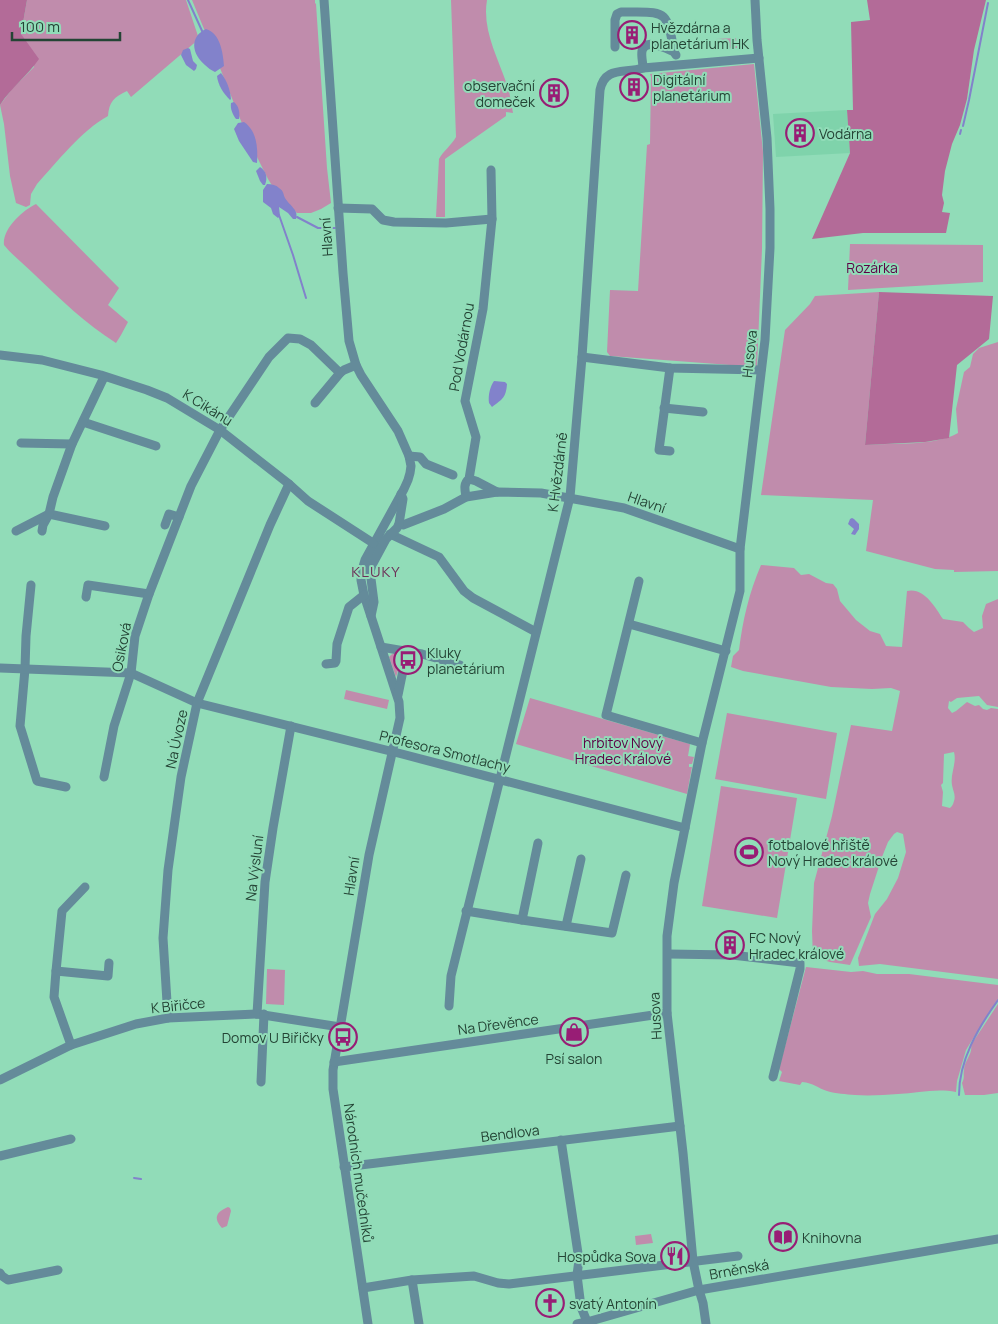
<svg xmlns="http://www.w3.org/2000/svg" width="998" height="1324" viewBox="0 0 998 1324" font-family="Manrope,sans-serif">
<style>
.built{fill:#7fd3ab}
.green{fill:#c08cac;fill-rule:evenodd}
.forest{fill:#b36b98}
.water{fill:#8282cb}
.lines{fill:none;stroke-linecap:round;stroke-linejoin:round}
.stream{stroke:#8282cb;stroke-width:2}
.minor{stroke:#648b9a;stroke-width:9}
.labels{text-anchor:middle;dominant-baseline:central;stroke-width:4;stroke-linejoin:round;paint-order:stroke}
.poi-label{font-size:14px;fill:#244435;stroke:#91dcb8;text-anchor:start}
.street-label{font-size:14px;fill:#244435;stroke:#91dcb8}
.park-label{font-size:14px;fill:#5d0045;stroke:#91dcb8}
.neighbourhood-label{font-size:15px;letter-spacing:1px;fill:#6d3158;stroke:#91dcb8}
</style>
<rect width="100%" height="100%" fill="#91dcb8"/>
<path class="built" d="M847 110 850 153 776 157 773 114Z"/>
<g class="green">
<path d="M27 0H186L199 39 131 97 127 91C114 97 109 102 108 116 81 131 58 161 37 184L31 194 30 205 26 207 16 203 10 176 4 124 0 105 12 89 34 67 21 34Z"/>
<path d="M192 0H315V3L316 4 327 168 331 203 321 209 311 213H297L281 200 268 179 249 141 214 53Z"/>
<path d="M451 0H487C482 29 497 56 506 82 510 92 511 103 513 113L506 112V116L445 159V217H436L439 159C443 151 451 146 456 137Z"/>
<path d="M736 38 737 48 717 49 716 39Z"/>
<path d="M754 64 763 152 762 249 757 367 610 356 607 352 610 290 638 291 647 145 650 144 651 77 650 74Z"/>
<path d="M36 204 119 288 108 305 128 322 121 335 116 343C86 324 60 299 35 275 25 265 13 256 4 245 2 229 23 210 36 204Z"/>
<path d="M850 244 983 245V282L848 290Z"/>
<path d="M879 292 865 445C892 443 936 446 958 433L956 409 964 372 970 367 973 354 979 348 998 342V571L954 572V570L935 569 866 551 873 500 761 495 785 330 810 304 815 296Z"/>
<path d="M761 565 794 568 801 575 809 574 826 583 833 584 837 589 840 601 856 620 870 631 880 634 886 646 902 647 907 591C924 587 935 607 943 619L963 622 969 628 974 632 983 628 982 616 986 604 998 599V707L987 705 979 696 957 698 951 702 949 701 948 708 952 713 956 711 967 702 975 706 979 705 983 709 987 710 991 708 998 709V979L880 964 859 966 858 958 875 914 887 899 898 878 906 852 903 834 897 832 894 834 888 842 882 857 870 894 868 903 871 917 850 965 830 962 813 957 812 931 814 883 832 816 851 725 892 731 900 691 891 688 872 689 831 687 743 671 731 667 733 656 739 650C743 619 749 593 761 565ZM954 752C957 763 950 774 952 785 953 791 956 795 954 801 953 805 952 806 950 808L942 806 943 792 941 785 943 783 944 754Z"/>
<path d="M394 653 400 656 399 657 400 664 396 677 389 657 391 655Z"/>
<path d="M346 690 389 700 387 709 344 699Z"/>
<path d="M530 698 690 744 688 756 694 757 692 764H689V767H692L687 794 516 744Z"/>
<path d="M727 713 837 733 826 799 715 779Z"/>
<path d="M721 786 797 798 777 918 702 906Z"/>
<path d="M806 967 851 972 863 971 877 974H909L998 985V999L989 1012 966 1050 957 1081 956 1092C936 1088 918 1093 898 1094 884 1095 869 1096 855 1095 846 1094 836 1094 827 1091 817 1088 814 1083 802 1082L800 1085 779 1081 782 1072 779 1069Z"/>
<path d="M267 969 285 970 284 1005 266 1004Z"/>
<path d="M998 1004V1093L984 1095H965L962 1083C965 1077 963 1076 964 1070 964 1061 973 1054 971 1045Z"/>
<path d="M228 1207 230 1208 231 1211 227 1226 222 1228C213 1218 216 1212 228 1207Z"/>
<path d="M651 1234 653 1243 636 1245 635 1236Z"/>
</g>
<g class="forest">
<path d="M0 0H27L21 34 39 59C27 76 11 88 0 105Z"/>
<path d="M867 0H986L974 50 967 99 960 125 952 144 945 171 942 195 944 203 942 212 950 213 946 233H863L812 239 850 153 847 110H853L851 22 870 20Z"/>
<path d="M879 292 993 296 989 339 957 365 949 438 925 442 865 445Z"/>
</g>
<g class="water">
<path d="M206 29C220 33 223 52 224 66L215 72C211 70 208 68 205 65 192 54 189 37 206 29Z"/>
<path d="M188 48 190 49 193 61 197 65 196 69 194 71 186 65 181 55 183 50Z"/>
<path d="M221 73C227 81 230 89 231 99L230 100C223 93 218 85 217 76Z"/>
<path d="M234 102C239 106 240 113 239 119H236C233 115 230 109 231 103Z"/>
<path d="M244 122C257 131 258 148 257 163L253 162 239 141 234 129 238 123Z"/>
<path d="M260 167C266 171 268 177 265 185H263L260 181 256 171Z"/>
<path d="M267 184C272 184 276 185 279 188 284 191 283 194 285 198 290 206 299 210 296 219H293L288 213 279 207 280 216 278 218 273 214 271 208 263 202V190Z"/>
<path d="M494 381 505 382 507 384C506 397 503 399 492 407L489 403C488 395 490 387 494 381Z"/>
<path d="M852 518 854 519 859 524V529L855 535 851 534 854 529 848 524 850 519Z"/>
</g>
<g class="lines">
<g class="stream">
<path d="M188 0 203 33"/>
<path d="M963 126 969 100 988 3"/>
<path d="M960 134 961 130"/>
<path d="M279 215 293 255 306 298"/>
<path d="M297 217 318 228H335"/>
<path d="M959 1095C959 1060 978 1028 998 1000"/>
<path d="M134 1178 141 1179"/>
</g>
<g class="minor">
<path d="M324 0 343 273 349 341 356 365 361 375 398 431 409 456 411 466 410 473 408 480 404 489 365 560 362 570 361 580 364 595 399 702 400 718 369 855 333 1070V1089L368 1324"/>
<path d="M615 47V20L617 14 621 12C664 13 667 6 674 52"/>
<path d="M643 68C643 63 641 56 642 51 645 37 667 49 674 52L676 55"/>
<path d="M491 170 492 219"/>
<path d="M338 208 372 209 383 220 394 222 446 223 492 219 483 309 465 401 476 437 469 479C463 484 465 490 466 497"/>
<path d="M0 355 42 360 101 375 147 390 167 398 220 430 289 484 308 501 373 543"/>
<path d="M582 357 670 368 761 370"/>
<path d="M670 368 659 450 670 451"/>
<path d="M315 403 340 373"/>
<path d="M664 408 703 412"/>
<path d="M83 422 156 446"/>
<path d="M21 443 72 444"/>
<path d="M409 456 420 457 426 464 453 475"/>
<path d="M469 479 476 481 497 492"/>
<path d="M49 514 105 526"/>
<path d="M399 524 403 525 444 509 466 497 497 492 541 493 624 508 740 549"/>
<path d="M165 525 169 514 179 517"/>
<path d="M16 531 49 514"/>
<path d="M42 531 43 525 49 514 53 497 72 444 104 377"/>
<path d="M390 534 439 557 464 591 473 598 536 632"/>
<path d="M639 581 606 715 702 743"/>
<path d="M31 585 26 636 25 669 20 726 37 781 66 787"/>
<path d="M86 597 88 585 149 594"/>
<path d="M371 616 374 602 370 571 372 565 386 539 397 528 399 524 403 499 401 494"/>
<path d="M629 624 726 651"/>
<path d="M381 647 422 654 460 665"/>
<path d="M326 664 335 663 336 661 337 644 349 607 364 595"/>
<path d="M0 668 131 673 197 703 402 754 685 828"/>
<path d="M398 695 407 651"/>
<path d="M104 777 114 726 131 673 135 636 149 594 191 486 220 430 269 357 288 338 300 339 311 345 340 373 344 370 356 365"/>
<path d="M466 911 522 920 612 933 626 875"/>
<path d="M522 920 538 843"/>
<path d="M566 926 581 859"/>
<path d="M668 954 732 955 800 963V969L773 1077"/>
<path d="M56 971 108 976 109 963"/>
<path d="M449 1006 451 976 570 497 582 357 600 90C605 66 624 74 643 68L759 58"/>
<path d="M257 1014 265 882 273 828 291 726"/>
<path d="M168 1018 163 938 168 870 181 777 197 703 270 525 289 484"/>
<path d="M71 1045 54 997 56 971 62 911 85 887"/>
<path d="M334 1062 667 1013"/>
<path d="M0 1080 71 1045 136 1024 168 1018 257 1014 340 1027"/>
<path d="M261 1082 264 1014"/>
<path d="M561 1140 579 1260 577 1275 581 1307 588 1324"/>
<path d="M0 1156 71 1139"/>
<path d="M344 1167 680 1126"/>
<path d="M0 1273 2 1276 8 1280 58 1270"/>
<path d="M412 1280 419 1324"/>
<path d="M363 1288 412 1280 474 1276 498 1283 509 1284 738 1256"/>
<path d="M577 1324 587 1322 699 1290 998 1239"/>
<path d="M706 1324 703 1303 699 1290 693 1261 683 1153 667 1013V936L674 883 702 743 740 591V549L765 340 770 248V209L767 138 757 40 755 0"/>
</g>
</g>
<defs>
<symbol id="building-ring" viewBox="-11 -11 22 22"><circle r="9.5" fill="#91dcb8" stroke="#981d75" stroke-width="1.5"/><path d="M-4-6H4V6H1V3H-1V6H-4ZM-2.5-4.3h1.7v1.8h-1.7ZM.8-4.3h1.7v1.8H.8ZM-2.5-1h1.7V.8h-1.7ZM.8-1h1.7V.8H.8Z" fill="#981d75"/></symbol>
<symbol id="bus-ring" viewBox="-11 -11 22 22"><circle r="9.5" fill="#91dcb8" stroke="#981d75" stroke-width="1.5"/><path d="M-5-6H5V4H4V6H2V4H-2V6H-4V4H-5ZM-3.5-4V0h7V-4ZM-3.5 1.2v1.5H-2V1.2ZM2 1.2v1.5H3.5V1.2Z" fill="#981d75"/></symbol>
<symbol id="stadium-ring" viewBox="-11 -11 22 22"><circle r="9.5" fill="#91dcb8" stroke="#981d75" stroke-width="1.5"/><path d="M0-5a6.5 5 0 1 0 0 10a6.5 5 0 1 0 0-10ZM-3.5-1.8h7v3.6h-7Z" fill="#981d75"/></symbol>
<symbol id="shop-ring" viewBox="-11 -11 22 22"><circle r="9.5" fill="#91dcb8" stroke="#981d75" stroke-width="1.5"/><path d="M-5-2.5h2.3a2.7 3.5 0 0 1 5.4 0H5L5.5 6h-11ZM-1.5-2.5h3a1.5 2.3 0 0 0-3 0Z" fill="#981d75"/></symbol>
<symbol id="library-ring" viewBox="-11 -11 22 22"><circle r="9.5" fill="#91dcb8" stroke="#981d75" stroke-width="1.5"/><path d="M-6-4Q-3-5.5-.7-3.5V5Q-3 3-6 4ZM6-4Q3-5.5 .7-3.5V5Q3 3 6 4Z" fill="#981d75"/></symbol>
<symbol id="restaurant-ring" viewBox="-11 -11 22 22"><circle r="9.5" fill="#91dcb8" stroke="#981d75" stroke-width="1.5"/><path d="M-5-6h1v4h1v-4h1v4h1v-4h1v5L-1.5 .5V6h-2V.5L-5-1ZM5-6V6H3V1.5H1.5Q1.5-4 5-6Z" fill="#981d75"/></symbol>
<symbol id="church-ring" viewBox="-11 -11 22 22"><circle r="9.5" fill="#91dcb8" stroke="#981d75" stroke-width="1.5"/><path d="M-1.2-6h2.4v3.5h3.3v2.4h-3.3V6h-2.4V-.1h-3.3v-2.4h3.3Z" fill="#981d75"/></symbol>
</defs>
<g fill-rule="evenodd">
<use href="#building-ring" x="616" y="19" width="32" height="32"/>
<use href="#building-ring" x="618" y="71" width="32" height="32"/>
<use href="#building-ring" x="538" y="77" width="32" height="32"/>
<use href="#building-ring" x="784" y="117" width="32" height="32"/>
<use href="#bus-ring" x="392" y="644" width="32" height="32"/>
<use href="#stadium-ring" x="733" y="836" width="32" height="32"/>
<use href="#building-ring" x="714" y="929" width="32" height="32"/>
<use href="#shop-ring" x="558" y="1016" width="32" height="32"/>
<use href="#bus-ring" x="327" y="1021" width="32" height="32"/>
<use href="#library-ring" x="767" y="1221" width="32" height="32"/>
<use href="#restaurant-ring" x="659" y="1240" width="32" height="32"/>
<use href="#church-ring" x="534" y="1287" width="32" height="32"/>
</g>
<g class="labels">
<g class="poi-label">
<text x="651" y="27">Hvězdárna a<tspan x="651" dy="16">planetárium HK</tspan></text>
<text x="653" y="79">Digitální<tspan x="653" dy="16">planetárium</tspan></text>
<text x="535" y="85" text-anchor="end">observační<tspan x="535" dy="16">domeček</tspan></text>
<text x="819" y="133">Vodárna</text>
<text x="427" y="652">Kluky<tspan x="427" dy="16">planetárium</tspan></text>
<text x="768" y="844">fotbalové hřiště<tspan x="768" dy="16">Nový Hradec králové</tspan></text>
<text x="749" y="937">FC Nový<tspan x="749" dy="16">Hradec králové</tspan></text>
<text x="324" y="1037" text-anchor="end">Domov U Biřičky</text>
<text x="574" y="1058" text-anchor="middle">Psí salon</text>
<text x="802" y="1237">Knihovna</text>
<text x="656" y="1256" text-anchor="end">Hospůdka Sova</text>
<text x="569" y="1303">svatý Antonín</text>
</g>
<g class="street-label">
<text transform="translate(326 237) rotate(-94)">Hlavní</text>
<text transform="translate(461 347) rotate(-80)">Pod Vodárnou</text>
<text transform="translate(749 354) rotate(-84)">Husova</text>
<text transform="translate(208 407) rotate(32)">K Cikánu</text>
<text transform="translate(557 472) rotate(-83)">K Hvězdárně</text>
<text transform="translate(647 502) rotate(19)">Hlavní</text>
<text transform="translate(121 647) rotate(-79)">Osiková</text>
<text transform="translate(176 739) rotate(-78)">Na Úvoze</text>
<text transform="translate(445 751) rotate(14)">Profesora Smotlachy</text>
<text transform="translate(254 868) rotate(-83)">Na Výsluní</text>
<text transform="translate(351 876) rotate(-81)">Hlavní</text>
<text transform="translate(178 1005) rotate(-6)">K Biřičce</text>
<text transform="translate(655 1016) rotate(-93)">Husova</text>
<text transform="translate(498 1024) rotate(-8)">Na Dřevěnce</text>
<text transform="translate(510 1133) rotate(-7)">Bendlova</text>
<text transform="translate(359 1173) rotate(82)">Národních mučedníků</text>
<text transform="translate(739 1269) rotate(-10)">Brněnská</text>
</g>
<g class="park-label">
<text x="872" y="267">Rozárka</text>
<text x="623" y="742">hrbitov Nový<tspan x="623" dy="16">Hradec Králové</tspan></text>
</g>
<g class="neighbourhood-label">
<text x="376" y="571">KLUKY</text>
</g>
</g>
<path d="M12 32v8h108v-8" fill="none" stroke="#244435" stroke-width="2.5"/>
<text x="20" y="32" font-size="15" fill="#244435" stroke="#91dcb8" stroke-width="4" paint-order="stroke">100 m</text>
</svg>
